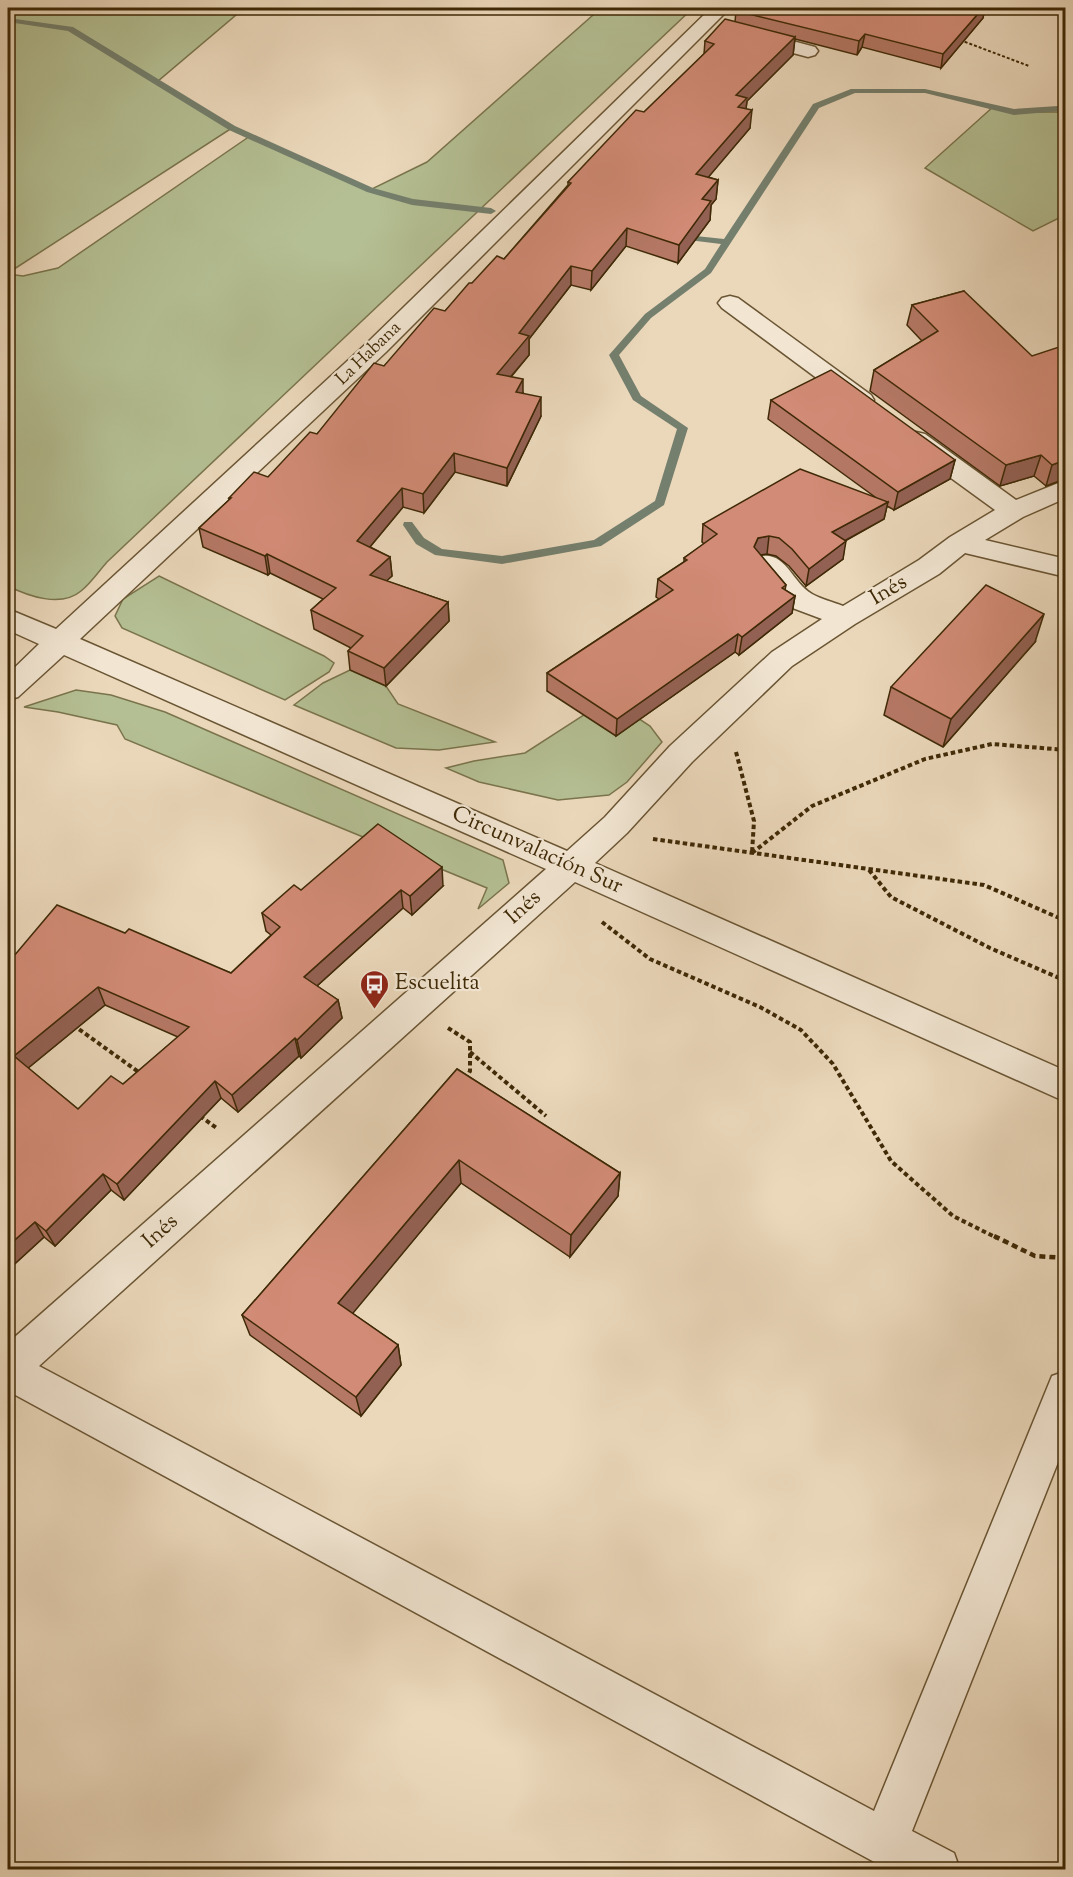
<svg xmlns="http://www.w3.org/2000/svg" width="1073" height="1877" viewBox="0 0 1073 1877" font-family="'Sorts Mill Goudy',serif">
<style>
.green{fill:#b4bf93;stroke:#7a744c;stroke-width:1.5}
.lines{fill:none;stroke-linecap:round;stroke-linejoin:round}
.stream{fill:#747f6d;fill-rule:evenodd}
.minor-casing{stroke:#6a5533;stroke-width:3}
.path-far2{stroke:#3f2906;stroke-width:2;stroke-dasharray:3 2;stroke-linecap:butt}
.path-far1{stroke:#3f2906;stroke-width:4;stroke-dasharray:4.5 3;stroke-linecap:butt}
.path{stroke:#3f2906;stroke-width:4.5;stroke-dasharray:6 4;stroke-linecap:butt}
.minor{fill:#f2e6d3;fill-rule:evenodd}
.wall{fill:#b57865;stroke:#3f2906;stroke-width:1.5;fill-rule:evenodd}
.shaded-wall{fill:#936153;stroke:#3f2906;stroke-width:1.5}
.building{fill:#d28b76;stroke:#3f2906;stroke-width:1.5;fill-rule:evenodd}
.labels{text-anchor:middle;dominant-baseline:central;stroke-width:4.5;stroke-linejoin:round;paint-order:stroke}
.far-street-label{font-size:18px;fill:#3f2906;stroke:#f2e6d3}
.street-label{font-size:22px;fill:#3f2906;stroke:#f2e6d3}
.poi-label{font-size:22px;fill:#3f2906;stroke:#f2e6d3;text-anchor:start}
</style>
<rect width="100%" height="100%" fill="#ebd8bb"/>
<filter id="stains"><feTurbulence type="fractalNoise" baseFrequency=".00333" numOctaves="4"/><feColorMatrix values="0 0 0 0 .2 0 0 0 0 .09 0 0 0 0 .02 0 0 0 .5 -.17"/></filter>
<radialGradient id="worn" r=".72"><stop offset=".6" stop-color="#630" stop-opacity="0"/><stop offset="1" stop-color="#630" stop-opacity=".3"/></radialGradient>
<g class="green">
<path d="M8 8H233L236 15 157 82 232 128 8 273Z"/>
<path d="M601 8H693L107 562C99 571 91 583 81 591 61 608 28 596 8 586V274L23 276 58 268 250 136 370 190 427 162Z"/>
<path d="M994 106 1014 112H1065V215L1033 231 925 168Z"/>
<path d="M159 576 324 656 334 663 329 672 285 700 122 628 115 616 123 599Z"/>
<path d="M350 670 386 686 398 704 495 742 439 750 396 748 294 705 323 683Z"/>
<path d="M76 690 111 695 165 712 503 860 509 883 478 909 487 888 125 739 117 725 58 712 24 707Z"/>
<path d="M606 697 650 726 662 742 627 782 609 795 558 800 479 782 446 768 474 761 525 753 584 715Z"/>
</g>
<g class="lines">
<g class="stream">
<path d="M8 18 73 27 235 126 373 188 413 199 491 208 496 211 491 214 412 205 367 192 229 130 68 31 8 22Z"/>
<path d="M851 89H925L1014 109 1058 106 1062 96 1066 94V107L1061 111 1014 115 925 93H855L819 108 711 273 651 318 619 355 641 396 688 428 664 505 601 546 502 564 435 555 416 544 403 525 404 522H412L424 538 442 549 502 556 594 540 655 501 677 429 633 400 609 355 645 314 705 269 721 244 680 239 677 238V234L724 239 813 104Z"/>
</g>
<defs>
<g id="minor">
<path d="M711 8H730L386 352 80 639 567 851 605 817 670 746 772 652 822 619 790 607 757 569 753 563 757 557C786 549 791 582 812 594 821 599 833 602 843 606L919 560 950 537 995 510 907 446 903 440 907 434 916 432 925 434 1016 500 1066 480V498L1023 517 985 540 1066 559V577L965 553 939 574 855 624 792 666 692 762 627 833 595 863 1066 1071V1102L575 882 39 1366 874 1811 1052 1376 1066 1371V1442L912 1831 954 1853 960 1870H889L8 1391V1343L546 869 64 655 18 697 8 700V674L39 644 8 630V609L56 629 368 342Z"/>
<path d="M752 30 815 47 818 51 815 55 808 57 745 40 742 36 745 32Z"/>
<path d="M730 296 738 298 871 395 874 400 871 405 862 408 853 405 722 308 718 303 722 298Z"/>
</g>
</defs>
<use href="#minor" class="minor-casing"/>
<path class="path-far2" d="M960 40 1029 66"/>
<g class="path-far1">
<path d="M736 752 754 821 752 853"/>
<path d="M653 839 984 885 1066 921"/>
<path d="M752 853 812 806 925 759 992 744 1066 750"/>
<path d="M869 870 891 897 990 948 1066 981"/>
<path d="M602 922 650 959 760 1007 801 1030 833 1064 891 1161 953 1216 997 1238"/>
<path d="M73 1025 140 1073"/>
<path d="M448 1028 470 1042V1071L466 1079"/>
<path d="M470 1052 546 1116"/>
<path d="M200 1116 218 1129"/>
</g>
<path class="path" d="M994 1236 1035 1256 1066 1258"/>
<use href="#minor" class="minor"/>
</g>
<g class="wall">
<path d="M985 8 983 18 941 68 862 47 857 55 795 39 793 55 747 101 746 109 750 128 708 177 718 180 716 199 711 205 710 220 678 263 626 246 591 290 571 285 529 339V355L511 377 541 416 507 486 455 472 424 513 403 507 370 547 390 557 392 576 386 581 448 602 449 621 386 686 350 670 348 651 351 648 314 629 311 610 323 599 270 573 268 575 203 547 199 528 229 500V498L268 477 317 434 384 366 445 311 472 283 504 259 568 185V182L644 112 704 54 705 41 735 22 736 11Z"/>
<path d="M964 291 1065 479 1046 486 1034 476 1000 486 870 391 874 370 922 341 907 325 912 305Z"/>
<path d="M771 400 955 460 950 479 894 510 887 506 884 519 845 541 843 559 806 586 789 566 776 556 767 554 760 555 786 585 785 590 795 596 792 613 739 655 735 652 616 736 547 691V673L659 599 656 597 658 579 684 562V558L704 544 702 542 703 524 875 497 768 419Z"/>
<path d="M1035 642 943 747 884 715 891 687Z"/>
<path d="M443 886 412 915 403 908 317 986 338 1000 342 1018 301 1058 299 1056 238 1112 221 1098 124 1200 111 1190 55 1246 44 1237 8 1270V963L125 933 231 973 271 935 266 931 262 913 301 890ZM105 1005 178 1037 123 1084 78 1109 28 1068Z"/>
<path d="M457 1069 620 1173 618 1196 570 1257 461 1183 352 1313 398 1345 401 1365 361 1416 250 1335 242 1315Z"/>
</g>
<g class="shaded-wall">
<path d="M983 8H985L983 18 941 68 943 54Z"/>
<path d="M865 34 862 47 857 55 859 41Z"/>
<path d="M795 37 793 55 747 101 745 116 734 113 736 95Z"/>
<path d="M752 110 750 128 695 193 696 174Z"/>
<path d="M718 180 716 199 711 205 710 220 678 263 679 245 702 199Z"/>
<path d="M627 228 626 246 591 290 592 271Z"/>
<path d="M571 266V285L529 339V355L497 393V374L519 333Z"/>
<path d="M523 379V398L516 392Z"/>
<path d="M541 397V416L507 486V468Z"/>
<path d="M454 453 455 472 424 513 423 494Z"/>
<path d="M1041 455 1034 476 1000 486 1006 465Z"/>
<path d="M955 460 950 479 894 510 898 492Z"/>
<path d="M1065 460V479L1046 486 1052 465Z"/>
<path d="M402 488 403 507 359 560 357 541Z"/>
<path d="M888 502 884 519 828 550 832 532Z"/>
<path d="M769 536 767 554 755 556 754 547 758 538Z"/>
<path d="M846 541 843 559 806 586 809 569Z"/>
<path d="M267 554 270 573 268 575 265 556Z"/>
<path d="M390 557 392 576 372 594 370 575Z"/>
<path d="M795 596 792 613 739 655 742 637Z"/>
<path d="M448 602 449 621 386 686 384 668Z"/>
<path d="M1044 614 1035 642 943 747 951 719Z"/>
<path d="M738 634 735 652 616 736 617 719Z"/>
<path d="M442 867 443 886 412 915 410 896Z"/>
<path d="M401 890 403 908 308 994 304 977Z"/>
<path d="M98 987 105 1005 22 1073 14 1056Z"/>
<path d="M338 1000 342 1018 301 1058 297 1040Z"/>
<path d="M295 1038 299 1056 238 1112 232 1095Z"/>
<path d="M215 1081 221 1098 124 1200 117 1184Z"/>
<path d="M459 1160 461 1183 344 1324 338 1303Z"/>
<path d="M620 1173 618 1196 570 1257 571 1235Z"/>
<path d="M103 1174 111 1190 55 1246 46 1231Z"/>
<path d="M35 1222 44 1237 8 1270V1246Z"/>
<path d="M398 1345 401 1365 361 1416 356 1397Z"/>
</g>
<g class="building">
<path d="M740 8H983L943 54 865 34 859 41 736 11Z"/>
<path d="M725 19 795 37 736 95 747 98 738 107 752 110 696 174 718 180 702 199 711 201 679 245 627 228 592 271 571 266 519 333 529 336 497 374 523 379 516 392 541 397 507 468 454 453 423 494 402 488 357 541 390 557 370 575 448 602 384 668 348 651 363 636 311 610 336 588 267 554 265 556 199 528 231 498H229L254 472 268 477 310 432 317 434 374 363 384 366 434 308 445 311 469 283H472L497 256 504 259 571 183 568 182 636 110 644 112 714 44 705 41Z"/>
<path d="M964 291 1032 356 1062 346 1065 349V460L1052 465 1041 455 1006 465 874 370 938 331 912 305Z"/>
<path d="M831 370 955 460 898 492 771 400Z"/>
<path d="M800 469 888 502 832 532 846 541 809 569 792 549 779 538 769 536 758 538 754 547 786 585 782 588 795 596 742 637 738 634 617 719 547 673 673 590 658 579 687 560 684 558 717 534 703 524Z"/>
<path d="M986 585 1044 614 951 719 891 687Z"/>
<path d="M378 824 442 867 410 896 401 890 304 977 338 1000 297 1040 295 1038 232 1095 215 1081 117 1184 103 1174 46 1231 35 1222 8 1246V963L57 905 125 933 129 929 231 973 280 927 262 913 294 885 301 890ZM98 987 189 1027 123 1084 111 1076 78 1109 14 1056Z"/>
<path d="M457 1069 620 1173 571 1235 459 1160 338 1303 398 1345 356 1397 242 1315Z"/>
</g>
<defs>
<symbol id="bus-pin" viewBox="-11 -11 22 30"><path d="M0 17L-7.5 6A9.5 9.5 0 1 1 7.5 6Z" fill="#8f2418" stroke="#f2e6d3"/><path d="M-5-6H5V4H4V6H2V4H-2V6H-4V4H-5ZM-3.5-4V0h7V-4ZM-3.5 1.2v1.5H-2V1.2ZM2 1.2v1.5H3.5V1.2Z" fill="#fff"/></symbol>
</defs>
<g fill-rule="evenodd">
<use href="#bus-pin" x="358" y="968" width="33" height="45"/>
</g>
<g class="labels">
<g class="far-street-label">
<text transform="translate(369 354) rotate(-44)">La Habana</text>
</g>
<g class="street-label">
<text transform="translate(889 591) rotate(-31)">Inés</text>
<text transform="translate(537 851) rotate(24)">Circunvalación Sur</text>
<text transform="translate(524 908) rotate(-42)">Inés</text>
<text transform="translate(161 1232) rotate(-42)">Inés</text>
</g>
<g class="poi-label">
<text x="395" y="984">Escuelita</text>
</g>
</g>
<rect width="1073" height="1877" fill="none" stroke="#ebd8bb" stroke-width="30"/>
<rect x="9" y="9" width="1055" height="1859" fill="none" stroke="#3f2906" stroke-width="3"/>
<rect x="15" y="15" width="1043" height="1847" fill="none" stroke="#3f2906" stroke-width="1.5"/>
<rect width="100%" height="100%" filter="url(#stains)"/>
<rect width="100%" height="100%" fill="url(#worn)"/>
</svg>
